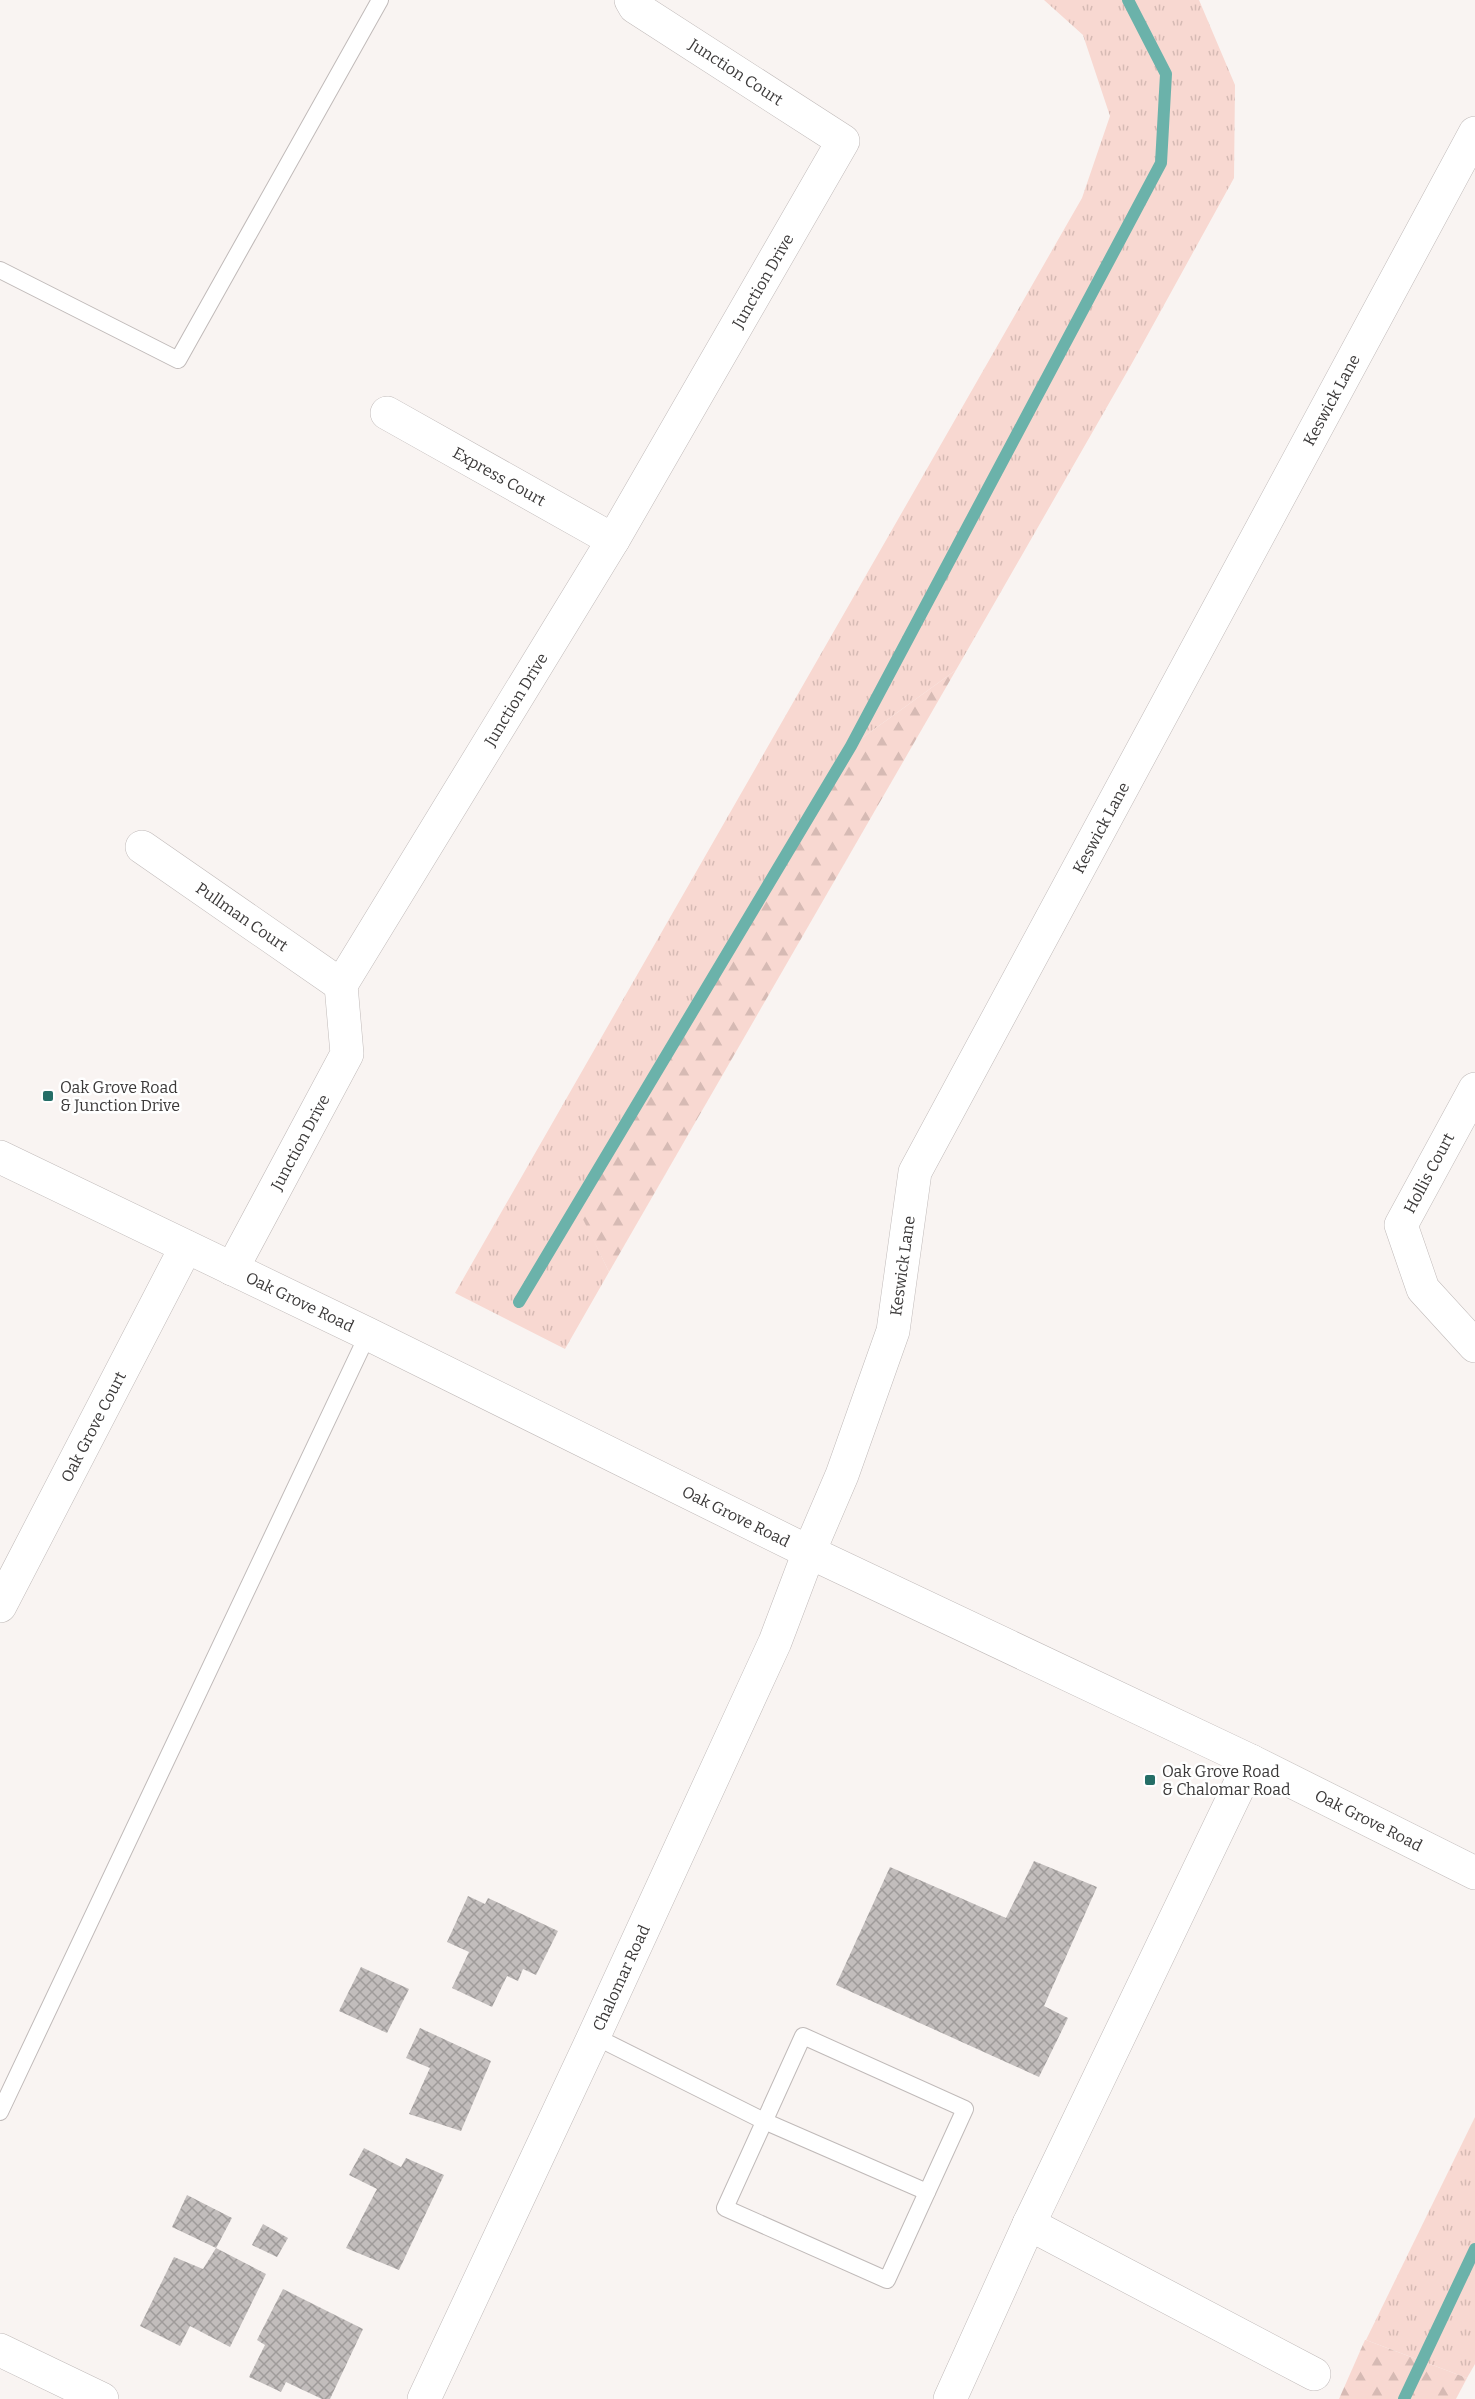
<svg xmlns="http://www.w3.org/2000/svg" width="1475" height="2399" viewBox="0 0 1475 2399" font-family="Bitter,serif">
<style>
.grass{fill:url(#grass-tufts)}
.forest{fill:url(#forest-firs)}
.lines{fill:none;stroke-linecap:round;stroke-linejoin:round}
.stream{stroke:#6bb2aa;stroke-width:12}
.building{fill:url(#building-cross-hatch)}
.lane-casing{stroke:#c0bab9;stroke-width:18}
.street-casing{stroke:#c0bab9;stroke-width:34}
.secondary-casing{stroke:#c0bab9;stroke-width:34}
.lane{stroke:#fff;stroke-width:16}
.street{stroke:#fff;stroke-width:33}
.secondary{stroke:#fff;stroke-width:33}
.poi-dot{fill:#256e67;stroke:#fff;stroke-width:2}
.labels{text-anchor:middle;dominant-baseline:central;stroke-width:5;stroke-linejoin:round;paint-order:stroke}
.street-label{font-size:16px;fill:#3b3939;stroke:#fff}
.poi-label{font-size:16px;fill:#3b3939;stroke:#fff;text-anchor:start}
</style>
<defs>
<pattern id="grass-tufts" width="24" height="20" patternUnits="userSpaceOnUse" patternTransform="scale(1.5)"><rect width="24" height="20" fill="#f8d8d1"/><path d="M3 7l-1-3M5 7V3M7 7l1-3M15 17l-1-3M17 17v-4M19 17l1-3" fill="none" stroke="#d6bab4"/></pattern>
<pattern id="forest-firs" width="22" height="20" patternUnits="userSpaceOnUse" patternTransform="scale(1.5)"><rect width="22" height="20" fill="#f8d8d1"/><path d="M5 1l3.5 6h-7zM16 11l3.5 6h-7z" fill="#d6bab4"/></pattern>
<pattern id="building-cross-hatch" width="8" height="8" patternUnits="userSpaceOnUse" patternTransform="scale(1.5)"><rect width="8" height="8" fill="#c2bdbc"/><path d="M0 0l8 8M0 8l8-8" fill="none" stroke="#9f9b9a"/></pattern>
</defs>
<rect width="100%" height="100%" fill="#f9f4f2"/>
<g class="grass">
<path d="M1044 0H1199L1235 85 1234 178 1131 365 956 670 851 746 577 1205 609 1272 565 1349 455 1293 1082 198 1110 116 1083 35Z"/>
<path d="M1475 2117V2364L1467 2378 1366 2340Z"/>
</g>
<g class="forest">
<path d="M956 670 609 1272 576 1205 851 746Z"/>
<path d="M1365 2340H1366L1467 2378 1456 2399H1339Z"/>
</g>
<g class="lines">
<g class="stream">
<path d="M519 1302 851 746 1161 163 1166 74 1128 0"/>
<path d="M1404 2399 1475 2249"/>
</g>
</g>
<g class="building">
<path d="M1034 1861 1097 1887 1044 2006 1068 2018 1039 2077 836 1985 890 1867 1006 1918Z"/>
<path d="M468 1896 485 1904 488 1898 558 1931 536 1975 523 1969 518 1981 507 1976 492 2007 452 1988 469 1952 447 1942Z"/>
<path d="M361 1967 409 1989 387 2033 339 2011Z"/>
<path d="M420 2028 491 2061 461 2131 409 2114 430 2068 406 2058Z"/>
<path d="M364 2148 401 2167 406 2158 444 2175 399 2270 346 2248 377 2189 349 2175Z"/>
<path d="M187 2195 232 2218 216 2248 266 2274 230 2347 190 2326 180 2346 140 2326 174 2257 203 2269 216 2248 172 2227Z"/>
<path d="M263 2224 288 2238 277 2257 252 2245Z"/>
<path d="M283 2289 363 2329 330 2399H322L286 2382 281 2392 249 2377 265 2345 257 2340Z"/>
</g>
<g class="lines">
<defs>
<g id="lane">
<path d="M0 270 178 360 380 0"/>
<path d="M594 2036 764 2121 927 2192"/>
<path d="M803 2036 965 2109 887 2280 725 2208Z"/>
<path d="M0 2112 368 1334"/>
</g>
<g id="street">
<path id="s1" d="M387 413 613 540"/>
<path id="s2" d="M142 847 341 985"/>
<path d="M1475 1089 1401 1225 1423 1289 1475 1346"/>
<path id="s3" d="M232 1269 347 1054 341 985 613 540 843 141 635 7 631 0"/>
<path id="s4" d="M0 1606 186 1247"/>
<path d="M1029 2224 1314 2374"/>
<path d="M0 2350 102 2399"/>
<path id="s5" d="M424 2399 594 2036 775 1642 809 1552 842 1475 893 1331 915 1172 1475 133"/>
<path d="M950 2399 1029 2224 1251 1761"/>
</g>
<g id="secondary">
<path id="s6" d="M0 1157 368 1334 809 1552 1251 1761 1475 1873"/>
</g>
</defs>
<use href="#lane" class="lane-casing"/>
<use href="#street" class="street-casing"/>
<use href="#secondary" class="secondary-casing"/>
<use href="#lane" class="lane"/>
<use href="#street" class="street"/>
<use href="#secondary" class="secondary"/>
</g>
<g class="poi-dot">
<rect x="42" y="1090" width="12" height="12" rx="3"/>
<rect x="1144" y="1774" width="12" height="12" rx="3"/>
</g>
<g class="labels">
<g class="street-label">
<text transform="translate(736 72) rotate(33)">Junction Court</text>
<text stroke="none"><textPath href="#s3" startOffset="1134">Junction Drive</textPath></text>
<text stroke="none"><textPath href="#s5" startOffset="2205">Keswick Lane</textPath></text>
<text stroke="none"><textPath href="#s1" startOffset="129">Express Court</textPath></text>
<text stroke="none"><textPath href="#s3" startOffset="648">Junction Drive</textPath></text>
<text stroke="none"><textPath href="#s5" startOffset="1719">Keswick Lane</textPath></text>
<text stroke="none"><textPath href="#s2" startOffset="122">Pullman Court</textPath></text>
<text stroke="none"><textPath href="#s3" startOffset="144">Junction Drive</textPath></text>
<text transform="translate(1429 1173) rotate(-62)">Hollis Court</text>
<text stroke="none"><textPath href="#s5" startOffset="1233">Keswick Lane</textPath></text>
<text stroke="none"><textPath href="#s6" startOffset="333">Oak Grove Road</textPath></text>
<text stroke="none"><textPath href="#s4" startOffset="202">Oak Grove Court</textPath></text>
<text stroke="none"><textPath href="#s6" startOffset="819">Oak Grove Road</textPath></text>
<text stroke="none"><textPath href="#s6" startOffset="1521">Oak Grove Road</textPath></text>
<text stroke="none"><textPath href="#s5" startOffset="465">Chalomar Road</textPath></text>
</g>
<g class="poi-label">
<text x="60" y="1087">Oak Grove Road<tspan x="60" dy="18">&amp; Junction Drive</tspan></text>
<text x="1162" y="1771">Oak Grove Road<tspan x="1162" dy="18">&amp; Chalomar Road</tspan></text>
</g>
</g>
</svg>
